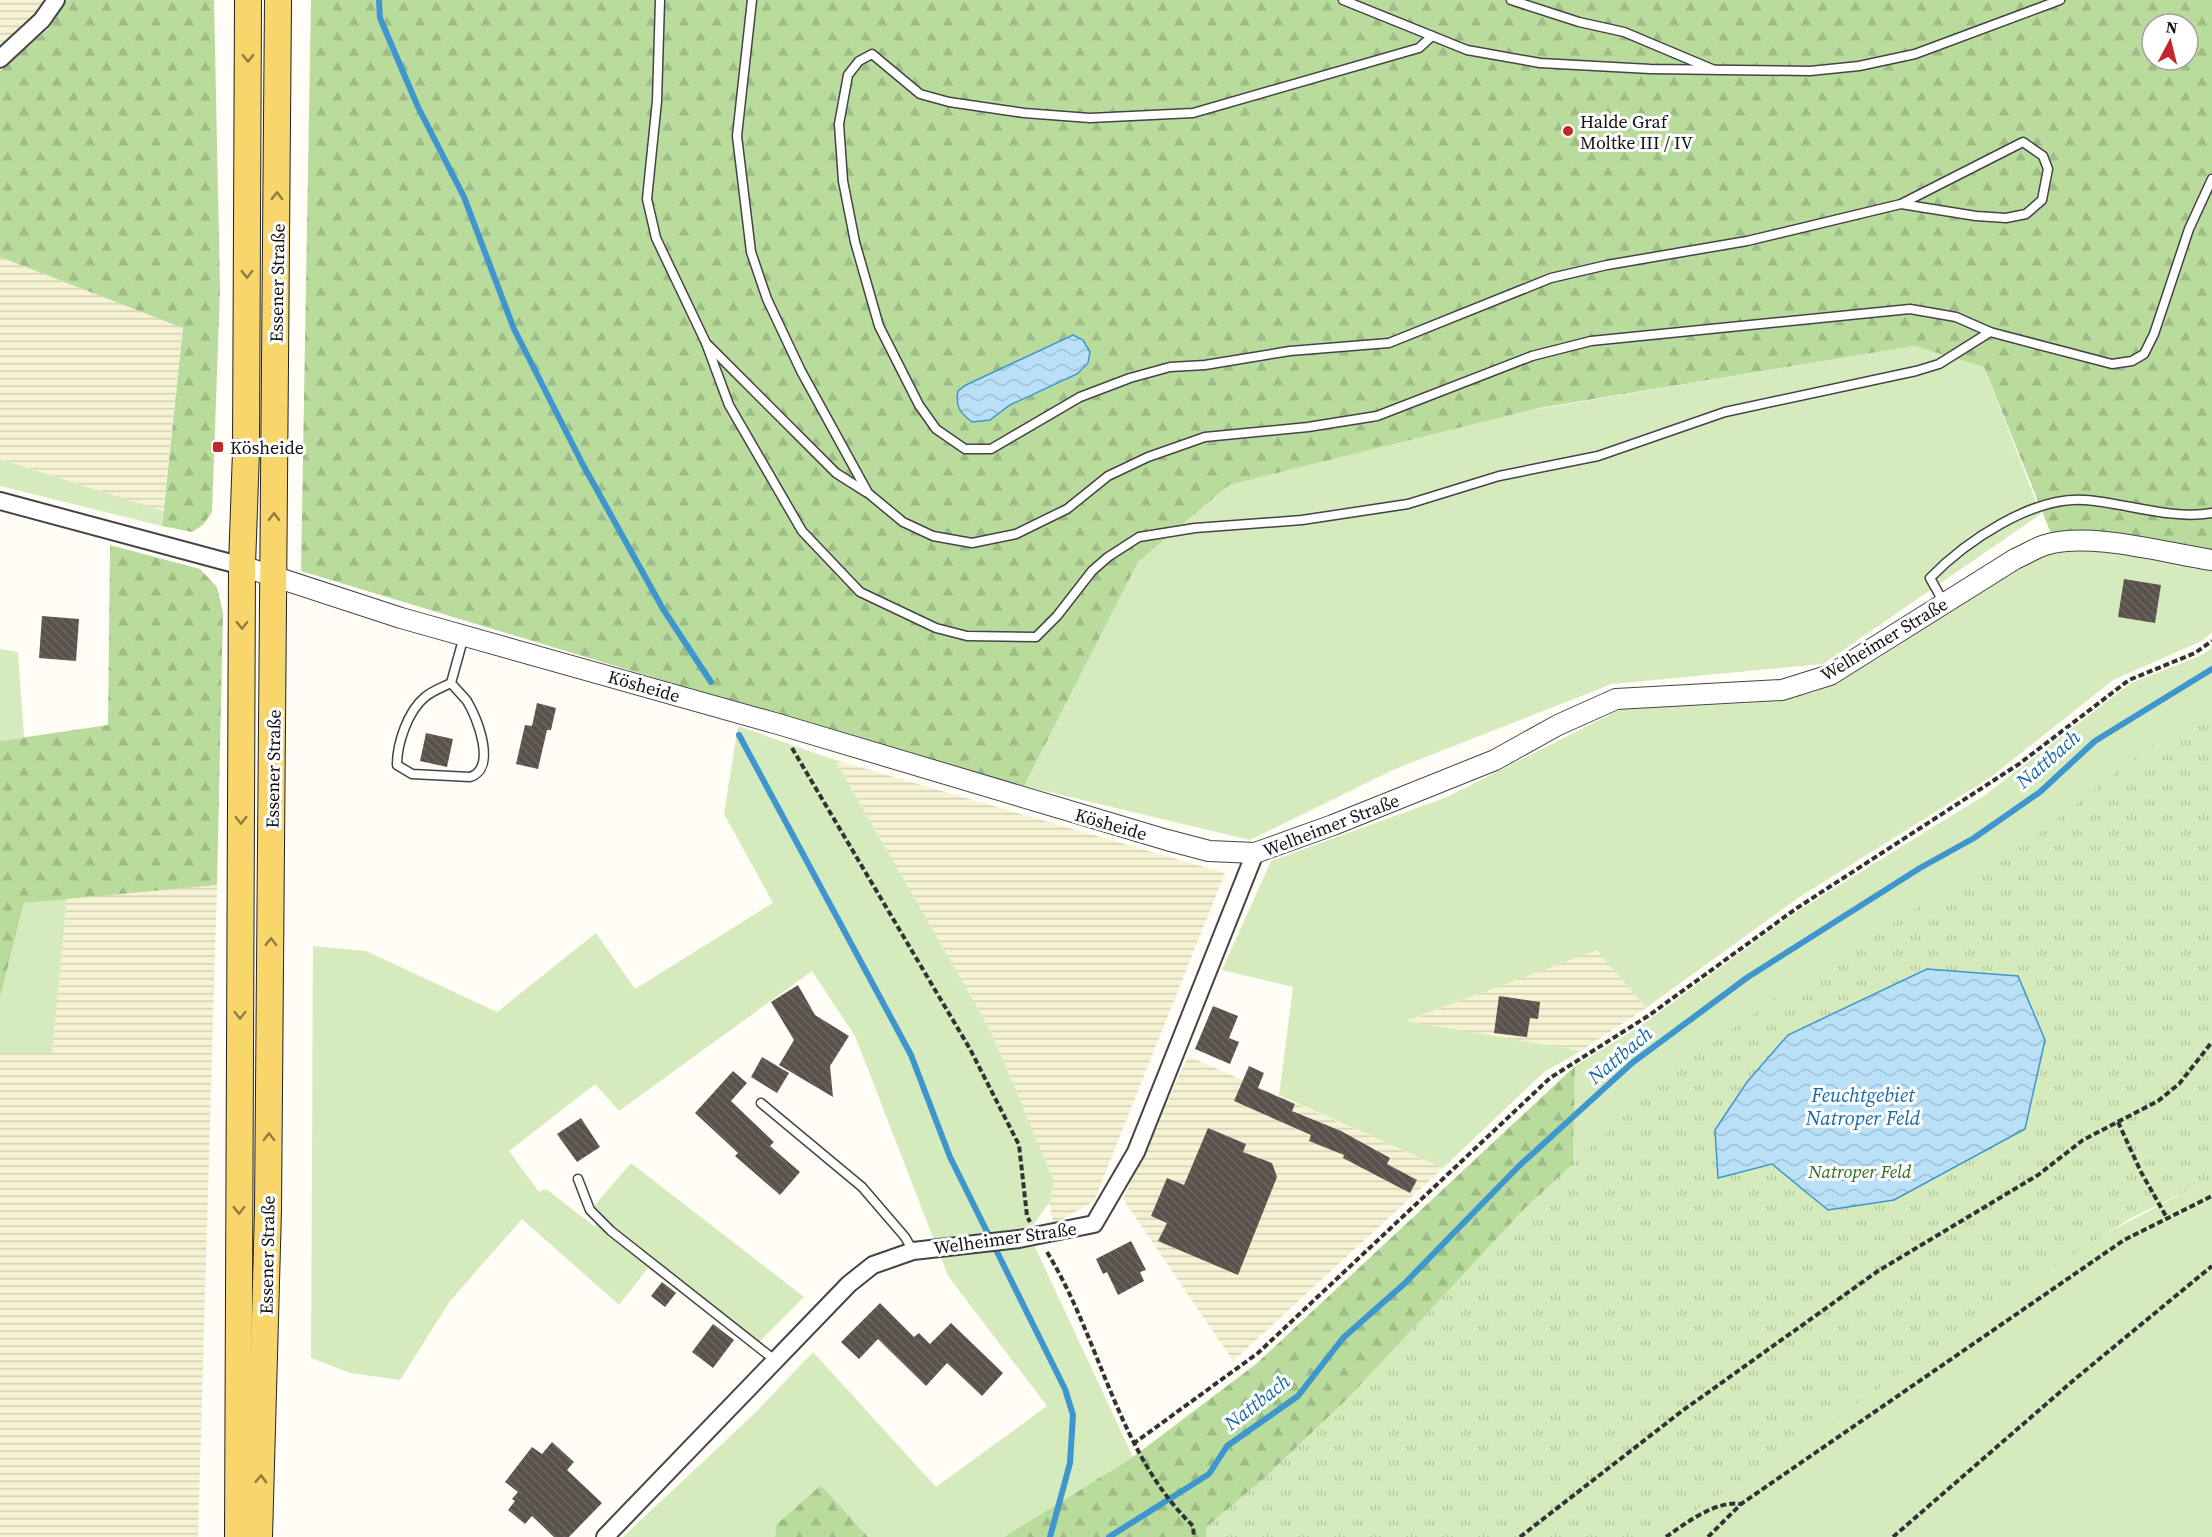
<svg xmlns="http://www.w3.org/2000/svg" width="2212" height="1537" viewBox="0 0 2212 1537" font-family="'Source Serif 4',serif">
<style>
.farmland{fill:url(#farmland-rules)}
.grass{fill:#d5ebbd}
.forest{fill:url(#forest-firs);fill-rule:evenodd}
.park{fill:url(#park-tufts)}
.water{fill:url(#water-waves);stroke:#3f96cf;stroke-width:1.5}
.lines{fill:none;stroke-linecap:round;stroke-linejoin:round}
.stream{stroke:#3f96cf;stroke-width:6}
.building{fill:url(#building-back-hatch)}
.service-casing{stroke:#444;stroke-width:11}
.minor-casing{stroke:#444;stroke-width:20}
.tertiary-casing{stroke:#444;stroke-width:22}
.primary-casing{stroke:#222;stroke-width:28}
.path{stroke:#333;stroke-width:4;stroke-dasharray:6 3;stroke-linecap:butt}
.service{stroke:#fff;stroke-width:8}
.minor{stroke:#fff;stroke-width:16}
.tertiary{stroke:#fff;stroke-width:20}
.primary{stroke:#f9d66b;stroke-width:26}
.oneway{stroke:#917d42}
.poi-dot{fill:#c4262e;stroke:#fff;stroke-width:2}
.labels{text-anchor:middle;dominant-baseline:central;stroke-width:6;stroke-linejoin:round;paint-order:stroke}
.poi-label{font-size:18px;fill:#111;stroke:#fff;text-anchor:start}
.street-label{font-size:18px;fill:#111;stroke:#fff}
.park-label{font-size:18px;font-style:italic;fill:#2f6b1f;stroke:#fff}
.water-label{font-size:20px;font-style:italic;fill:#1768a6;stroke:#fff}
</style>
<defs>
<pattern id="farmland-rules" width="6" height="5" patternUnits="userSpaceOnUse" patternTransform="scale(1.5)"><rect width="6" height="5" fill="#f6f3d4"/><path d="M0 2.5h6" fill="none" stroke="#d2cfb5"/></pattern>
<pattern id="forest-firs" width="22" height="20" patternUnits="userSpaceOnUse" patternTransform="scale(1.5)"><rect width="22" height="20" fill="#b9dc9c"/><path d="M5 1l3.5 6h-7zM16 11l3.5 6h-7z" fill="#9ebc85"/></pattern>
<pattern id="park-tufts" width="24" height="20" patternUnits="userSpaceOnUse" patternTransform="scale(1.5)"><rect width="24" height="20" fill="#d5ebbd"/><path d="M3 7l-1-3M5 7V3M7 7l1-3M15 17l-1-3M17 17v-4M19 17l1-3" fill="none" stroke="#b6c8a1"/></pattern>
<pattern id="water-waves" width="16" height="10" patternUnits="userSpaceOnUse" patternTransform="scale(1.5)"><rect width="16" height="10" fill="#b9e0f7"/><path d="M0 5q4-4 8 0t8 0" fill="none" stroke="#9ebfd3"/></pattern>
<pattern id="building-back-hatch" width="6" height="6" patternUnits="userSpaceOnUse" patternTransform="scale(1.5)"><rect width="6" height="6" fill="#5a524d"/><path d="M-1 5l2 2M0 0l6 6M5-1l2 2" fill="none" stroke="#6d6662"/></pattern>
</defs>
<rect width="100%" height="100%" fill="#fffdf5"/>
<g class="farmland">
<path d="M0 0H48L36 16 0 49Z"/>
<path d="M0 257 183 328 163 511 0 459Z"/>
<path d="M835 760 1225 873 1094 1201 1054 1224 1049 1203 1054 1181 991 1031Z"/>
<path d="M217 885 198 1537H0V1053H52L67 898Z"/>
<path d="M1597 949 1646 1008 1581 1051 1405 1022Z"/>
<path d="M1188 1056 1443 1168 1233 1361 1123 1199Z"/>
</g>
<g class="grass">
<path d="M1914 346 1984 367 2041 514 1823 664 1612 684 1395 769 1250 840 1024 786 1138 562 1229 485 1531 410Z"/>
<path d="M0 459 163 511 162 526 0 486Z"/>
<path d="M2090 549 2212 569V632L2202 641 2113 680 1991 777 1798 898 1646 1008 1597 950 1406 1021 1581 1051 1544 1072 1443 1168 1279 1095 1293 987 1222 970 1271 861 1447 797 1623 708 1753 703 1813 693 1877 659 2011 571 2043 555Z"/>
<path d="M2212 648V752L1571 1263 1575 1066 1642 1025 1796 912 1985 795 2131 683 2200 656Z"/>
<path d="M0 649 18 652 24 737 0 741Z"/>
<path d="M738 726 835 760 991 1031 1054 1181 1049 1203 1028 1232 1133 1457 1004 1537H868L821 1485 776 1525 775 1537H623L756 1412 813 1352 936 1487 1047 1406 948 1276 855 1036 812 971 619 1111 595 1084 509 1151 539 1192 546 1189 594 1226 602 1219 594 1206 631 1163 804 1297 752 1349 648 1268 619 1305 522 1219 450 1301 400 1380 350 1373 311 1358 313 946 366 951 497 1012 596 933 635 989 773 903 724 814Z"/>
<path d="M67 898 52 1053H0V998L24 903Z"/>
<path d="M2212 1178V1537H1638L2063 1256Z"/>
</g>
<g class="forest">
<path d="M67 0H214L220 289 212 512 203 525 192 532 162 526 183 328 0 257V71L48 29Z"/>
<path d="M311 0H2212V549L2079 531 2052 536 1984 367 1914 346 1539 408 1229 485 1138 562 1024 786 741 704 301 571ZM2152 24H2188V60H2152Z"/>
<path d="M110 545 200 569 217 587 223 613 217 885 24 903 0 998V741L108 725Z"/>
<path d="M1575 1066 1571 1263 1321 1537H1004L1133 1457 1256 1364Z"/>
<path d="M821 1485 868 1537H775L776 1525Z"/>
</g>
<path class="park" d="M2212 715V1179L2133 1217 2078 1251 1818 1431 1654 1537H1206V1527L1263 1479 1346 1400 1526 1207 1635 1106 1698 1053 1827 962 2025 844 2150 746 2170 734Z"/>
<g class="water">
<path d="M1073 335 1083 340 1090 352 1088 363 1077 374 1010 405 990 420 972 422C960 413 955 406 958 391L966 385Z"/>
<path d="M1927 969 2018 976 2045 1040 2025 1129 1894 1200 1828 1210 1772 1164 1718 1178 1715 1130 1747 1082 1788 1035Z"/>
</g>
<g class="lines">
<g class="stream">
<path d="M379 0 380 18 418 107 464 197 514 329 582 463 663 609 711 682"/>
<path d="M739 735 911 1055 950 1157 1065 1389 1073 1415 1070 1463 1050 1537"/>
<path d="M1109 1537 1209 1474 1227 1446 1298 1396 1343 1338 1404 1284 1519 1166 1632 1063 1748 977 1920 868 1974 838 2040 792 2095 741 2212 669"/>
</g>
</g>
<g class="building">
<path d="M2124 579 2161 585 2155 623 2118 617Z"/>
<path d="M42 616 79 619 76 661 39 658Z"/>
<path d="M537 703 556 708 551 730H547L538 769 516 764 525 725 532 726Z"/>
<path d="M426 733 453 739 447 767 420 761Z"/>
<path d="M798 985 815 1015 849 1036 830 1066 833 1097 779 1065 794 1040 771 1002Z"/>
<path d="M1499 996 1540 1002 1538 1019 1530 1018 1527 1037 1494 1033Z"/>
<path d="M1213 1006 1238 1016 1229 1038 1239 1042 1230 1064 1195 1049Z"/>
<path d="M762 1057 789 1073 777 1093 751 1077Z"/>
<path d="M1249 1066 1264 1073 1258 1088 1295 1104 1292 1111 1341 1131 1390 1158 1387 1164 1417 1180 1410 1193 1343 1158 1344 1155 1309 1141 1311 1135 1234 1101Z"/>
<path d="M733 1071 747 1083 731 1101 774 1142 770 1146 800 1172 780 1195 735 1156 738 1153 695 1113Z"/>
<path d="M581 1118 600 1147 577 1162 557 1134Z"/>
<path d="M1208 1128 1246 1144 1243 1152 1272 1163 1277 1177 1238 1275 1158 1241 1167 1223 1151 1216 1167 1178 1184 1185Z"/>
<path d="M1131 1241 1146 1270 1140 1272 1144 1281 1118 1295 1107 1272 1103 1274 1096 1259Z"/>
<path d="M662 1282 676 1293 665 1307 651 1296Z"/>
<path d="M880 1303 914 1337 919 1333 930 1344 951 1323 1003 1373 982 1396 947 1363 926 1386 878 1339 859 1359 841 1342Z"/>
<path d="M713 1324 734 1340 713 1368 692 1352Z"/>
<path d="M552 1442 574 1462 567 1470 602 1503 569 1537H554L532 1516 525 1524 508 1510 515 1501 512 1499 518 1492 505 1482 532 1447 542 1454Z"/>
</g>
<g class="lines">
<defs>
<g id="service">
<path d="M660 0 657 101 647 199 656 238 706 343 836 473 866 492"/>
<path d="M752 0 737 136 751 252 767 299 801 371 868 493 903 522 933 536 972 543 1016 534 1067 509 1108 476 1148 457 1205 437 1308 427 1377 416 1532 356 1591 341 1910 309 1956 317 1990 332 2112 364 2132 361 2144 354 2154 334 2189 229 2212 179"/>
<path d="M1343 0 1467 50 1540 63 1650 69 1810 71 1859 66 1915 54 2060 0"/>
<path d="M1511 0 1579 22 1624 32 1712 69"/>
<path d="M1432 36 1419 48 1193 113 1090 118 1024 113 949 102 920 94 872 54 859 61 848 75 839 124 843 181 855 242 879 326 919 405 936 429 965 449H991L1080 397 1130 378 1170 367 1205 365 1290 351 1389 343 1551 278 1607 265 1747 241 1901 204 1976 216 2006 218 2026 214 2042 200 2048 169 2043 156 2023 142 1901 204"/>
<path d="M706 343 729 405 802 531 860 592 936 628 967 636 1036 637 1057 616 1092 571 1108 557 1139 537 1195 528 1302 520 1408 504 1499 476 1598 456 1725 412 1916 371 1939 364 1990 332"/>
<path d="M1944 603 1930 578C1965 542 2032 496 2085 500 2126 503 2171 520 2212 513"/>
<path d="M451 683C456 689 462 695 467 701 478 719 497 769 470 777L412 774 397 765C397 743 408 711 425 697 432 691 443 687 451 683L464 636"/>
<path d="M761 1103 862 1187 905 1237 913 1251"/>
<path d="M578 1179 590 1210 611 1231 776 1361"/>
</g>
<g id="minor">
<path d="M0 59 42 20 56 0"/>
<path d="M0 501 242 566"/>
<path d="M605 1537 849 1284 873 1265 913 1251 1019 1239 1094 1224 1136 1152 1255 853"/>
</g>
<path id="tertiary" d="M242 566 401 618 778 724 1167 840 1209 851 1255 853 1333 825 1495 760 1558 725 1616 699 1782 690 1830 675 2015 559C2025 555 2035 548 2045 545 2089 531 2165 553 2212 560"/>
<g id="primary">
<path d="M238 1537 242 566 246 451 248 0"/>
<path d="M259 1537 268 1210 278 0"/>
</g>
</defs>
<use href="#service" class="service-casing"/>
<use href="#minor" class="minor-casing"/>
<use href="#tertiary" class="tertiary-casing"/>
<use href="#primary" class="primary-casing"/>
<g class="path">
<path d="M792 748 970 1049 1019 1145 1027 1216 1030 1222"/>
<path d="M2118 1122 2141 1172 2167 1218"/>
<path d="M1047 1252C1101 1340 1117 1452 1193 1526L1194 1537"/>
<path d="M1133 1444 1258 1353 1550 1078 1648 1016 1797 908 2019 764 2129 680 2195 653 2212 641"/>
<path d="M1520 1537 1682 1411 1878 1271 2038 1175 2083 1140 2158 1101 2179 1084 2212 1042"/>
<path d="M1666 1537C1686 1523 1716 1500 1741 1504"/>
<path d="M1708 1537 1741 1504 2124 1240 2212 1196"/>
<path d="M1893 1537 2075 1379 2212 1266"/>
</g>
<use href="#service" class="service"/>
<use href="#minor" class="minor"/>
<use href="#tertiary" class="tertiary"/>
<use href="#primary" class="primary"/>
</g>
<defs><path id="oneway-chevron" d="M-2-3.5L2.5 0L-2 3.5" fill="none" stroke-width="1.6" stroke-linecap="round" stroke-linejoin="round" transform="scale(1.5)"/></defs>
<g class="oneway">
<use href="#oneway-chevron" transform="translate(248 58) rotate(90)"/>
<use href="#oneway-chevron" transform="translate(277 196) rotate(-89)"/>
<use href="#oneway-chevron" transform="translate(247 274) rotate(90)"/>
<use href="#oneway-chevron" transform="translate(274 517) rotate(-89)"/>
<use href="#oneway-chevron" transform="translate(242 625) rotate(90)"/>
<use href="#oneway-chevron" transform="translate(241 820) rotate(90)"/>
<use href="#oneway-chevron" transform="translate(271 942) rotate(-89)"/>
<use href="#oneway-chevron" transform="translate(240 1015) rotate(90)"/>
<use href="#oneway-chevron" transform="translate(269 1137) rotate(-89)"/>
<use href="#oneway-chevron" transform="translate(239 1210) rotate(90)"/>
<use href="#oneway-chevron" transform="translate(261 1479) rotate(-88)"/>
</g>
<g class="poi-dot">
<circle cx="1568" cy="131" r="6"/>
<rect x="212" y="441" width="12" height="12" rx="3"/>
</g>
<g class="labels">
<g class="poi-label">
<text x="1580" y="121">Halde Graf<tspan x="1580" dy="21">Moltke III / IV</tspan></text>
<text x="230" y="447">Kösheide</text>
</g>
<g class="street-label">
<text transform="translate(277 283) rotate(-89)">Essener Straße</text>
<text transform="translate(1884 639) rotate(-31)">Welheimer Straße</text>
<text transform="translate(644 686) rotate(16)">Kösheide</text>
<text transform="translate(273 769) rotate(-89)">Essener Straße</text>
<text transform="translate(1111 824) rotate(16)">Kösheide</text>
<text transform="translate(1331 825) rotate(-21)">Welheimer Straße</text>
<text transform="translate(1005 1238) rotate(-8)">Welheimer Straße</text>
<text transform="translate(267 1255) rotate(-89)">Essener Straße</text>
</g>
<g class="park-label">
<text x="1860" y="1171">Natroper Feld</text>
</g>
<g class="water-label">
<text transform="translate(2048 759) rotate(-41)">Nattbach</text>
<text transform="translate(1620 1055) rotate(-40)">Nattbach</text>
<text x="1863" y="1095">Feuchtgebiet<tspan x="1863" dy="23">Natroper Feld</tspan></text>
<text transform="translate(1257 1402) rotate(-38)">Nattbach</text>
</g>
</g>
<g transform="translate(2170 42) rotate(7)"><circle r="28" fill="#ffffff" stroke="#a0a0a0" stroke-width="1.5"/>
<path d="M0-4.5L10 22L0 15L-10 22Z" fill="#c4262e"/>
<text y="-9" font-size="16" font-weight="bold" text-anchor="middle" fill="#111111">N</text>
</g>
</svg>
